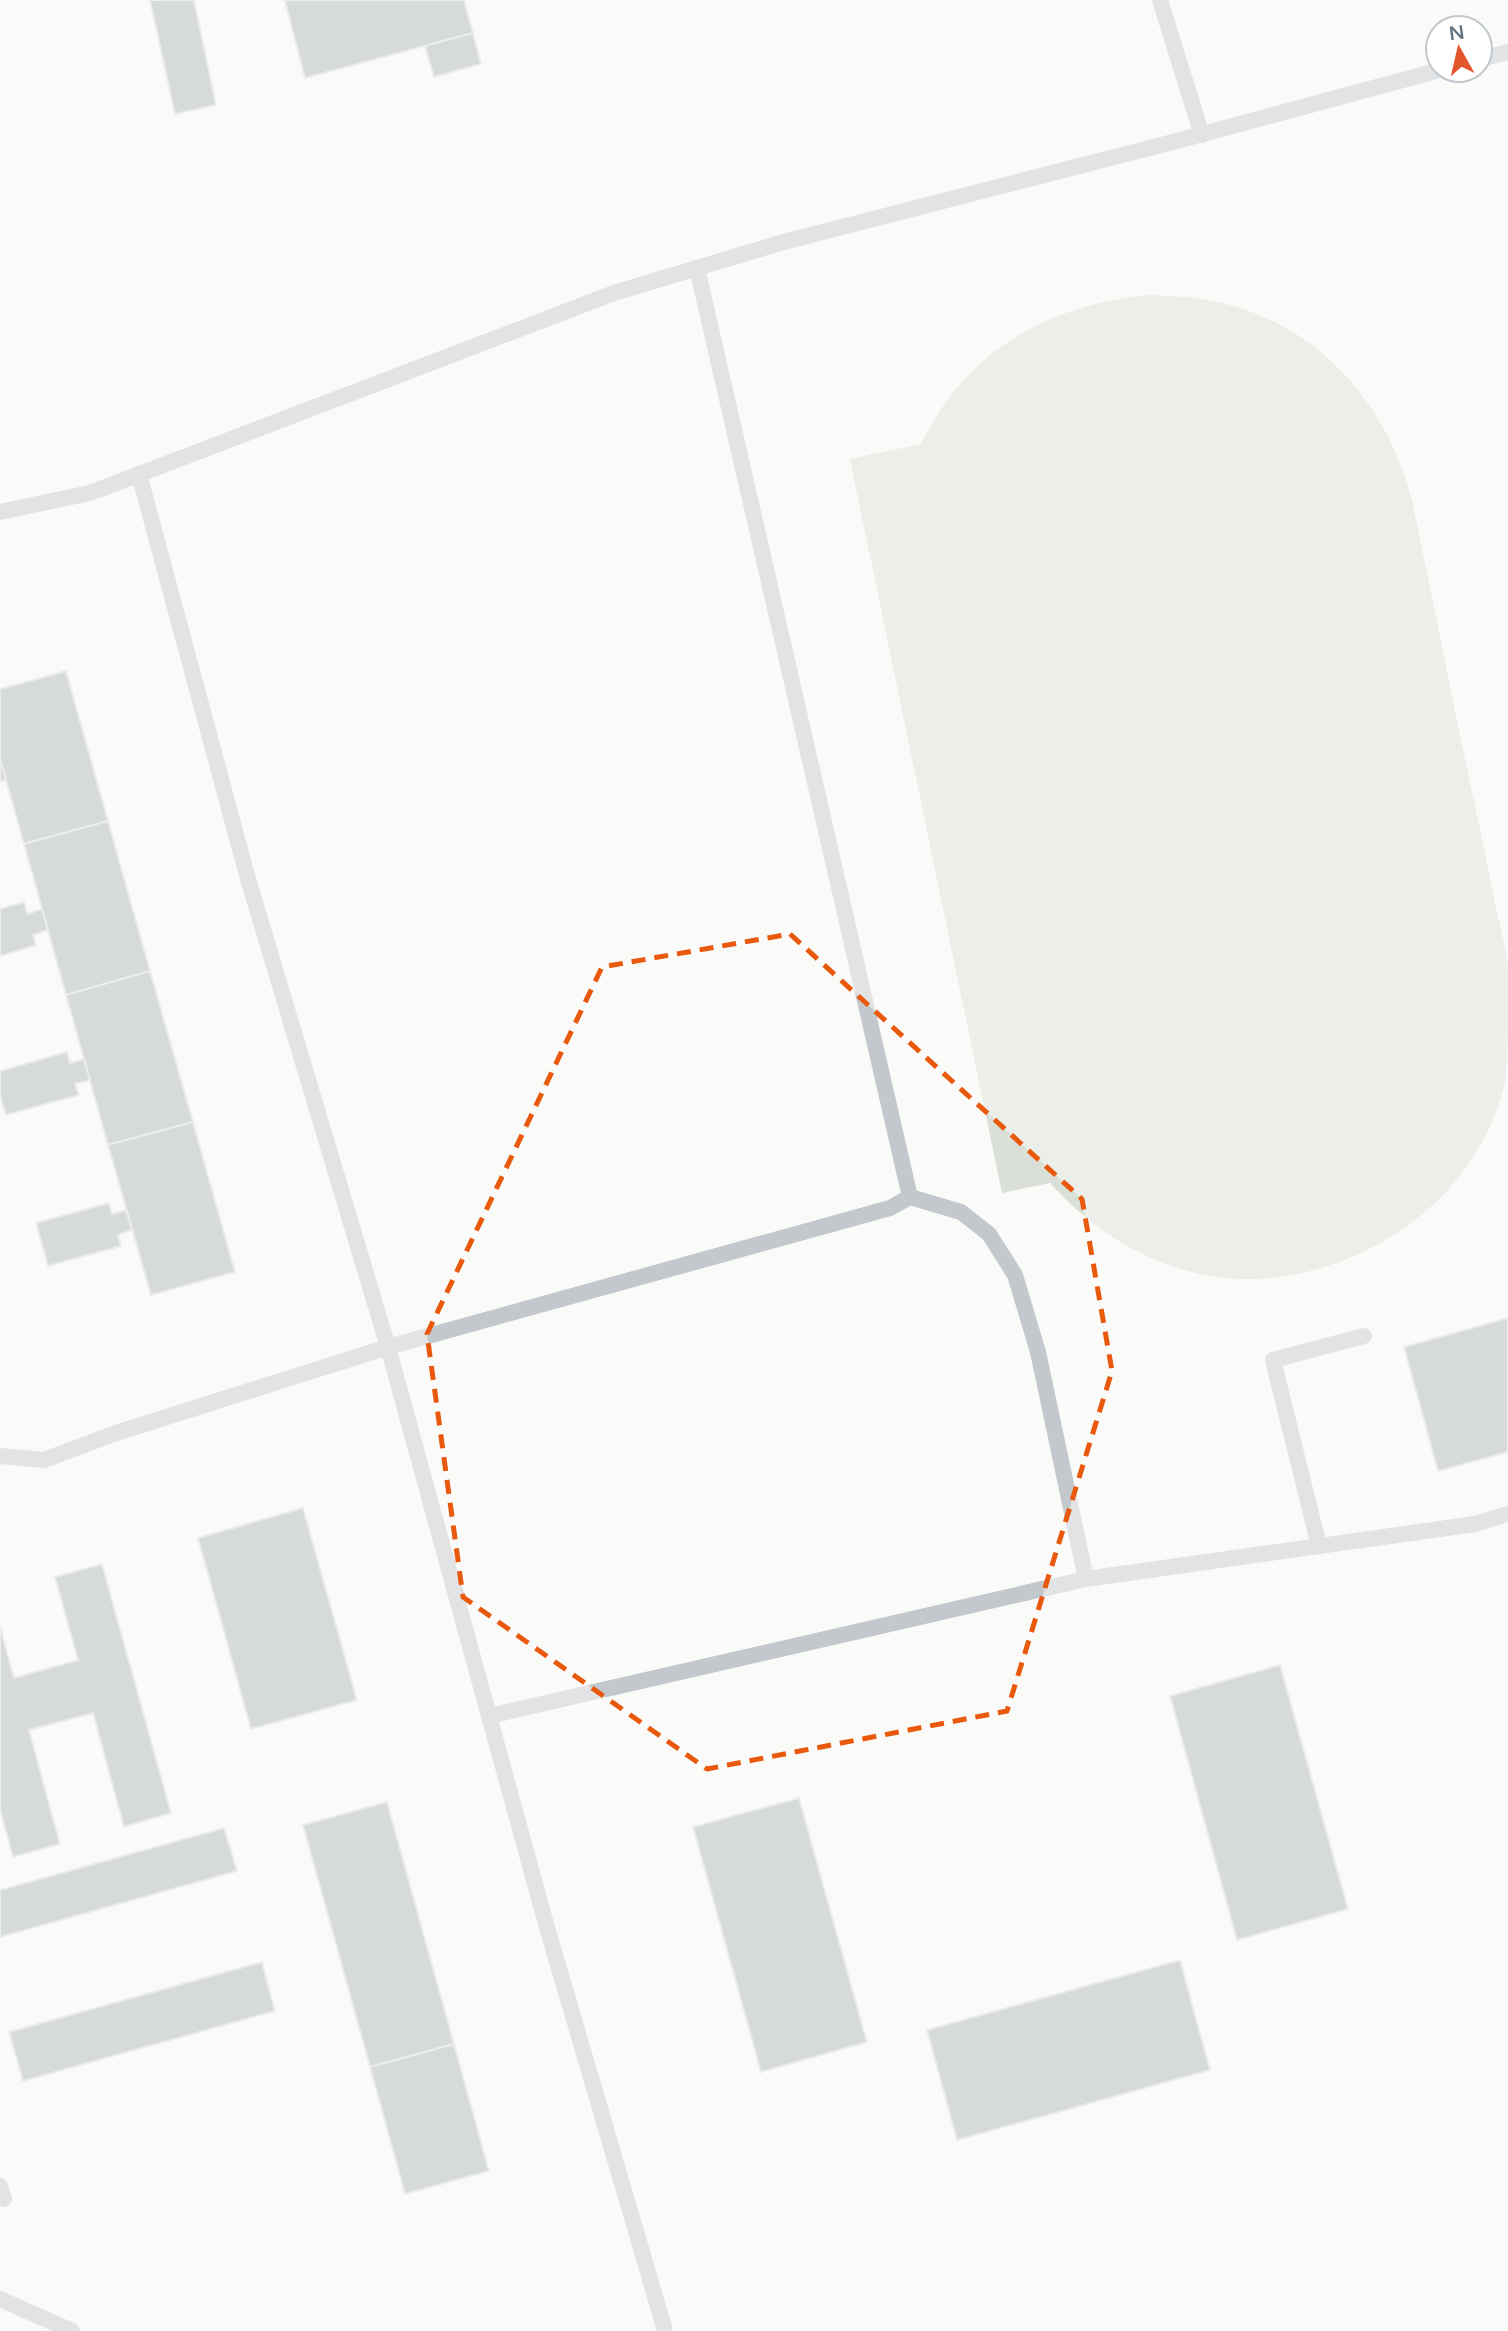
<svg xmlns="http://www.w3.org/2000/svg" width="1508" height="2331" viewBox="0 0 1508 2331" font-family="'Varela Round',sans-serif">
<style>
.green{fill:#dadfd7}
.building{fill:#aab3b9;stroke:#dcdcda;stroke-width:2}
.lines{fill:none;stroke-linecap:round;stroke-linejoin:round}
.lane{stroke:#c3c8cc;stroke-width:16}
.marked{fill:none;stroke:#e8590c;stroke-width:5;stroke-dasharray:14 9;stroke-linejoin:round}
</style>
<rect width="100%" height="100%" fill="#fafaf8"/>
<path class="green" d="M1149 295C1168 296 1188 296 1207 300 1312 318 1387 400 1412 501 1432 596 1451 692 1471 788 1480 828 1488 868 1496 908 1500 927 1506 947 1508 966 1508 981 1508 997 1508 1013 1508 1036 1508 1060 1505 1083 1481 1182 1399 1251 1302 1273 1205 1295 1115 1255 1050 1183L1002 1193 850 459 921 444C967 350 1048 305 1149 295Z"/>
<g class="building">
<path d="M150 0H194L216 105 175 114Z"/>
<path d="M289 0H464L473 33 305 78 285 1Z"/>
<path d="M473 33 481 64 434 77 425 46Z"/>
<path d="M66 671 108 821 24 844 0 759V689Z"/>
<path d="M0 759 6 780 0 781Z"/>
<path d="M108 821 150 971 66 995 24 844Z"/>
<path d="M24 902 27 914 42 909 48 930 33 935 36 945 0 956V909Z"/>
<path d="M150 971 193 1122 108 1145 66 995Z"/>
<path d="M67 1052 70 1063 84 1059 90 1080 75 1084 79 1095 6 1115 0 1095V1071Z"/>
<path d="M193 1122 235 1272 151 1295 108 1145Z"/>
<path d="M109 1203 112 1214 126 1210 132 1230 118 1235 121 1246 48 1266 36 1223Z"/>
<path d="M1508 1318V1452L1438 1471 1404 1347Z"/>
<path d="M303 1508 357 1700 251 1729 198 1538Z"/>
<path d="M102 1564 171 1813 124 1827 93 1713 29 1730 60 1844 13 1857 0 1809V1626L14 1678 78 1660 55 1577Z"/>
<path d="M1280 1665 1348 1909 1237 1940 1170 1696Z"/>
<path d="M799 1798 867 2042 761 2072 693 1827Z"/>
<path d="M387 1802 454 2044 370 2067 303 1825Z"/>
<path d="M224 1828 237 1871 0 1937V1890Z"/>
<path d="M1180 1960 1210 2070 957 2140 927 2030Z"/>
<path d="M262 1962 275 2011 23 2081 9 2032Z"/>
<path d="M454 2044 489 2171 405 2194 370 2067Z"/>
</g>
<g class="lines">
<g class="lane">
<path d="M1160 0 1202 135"/>
<path d="M1480 59 1508 52"/>
<path d="M697 268 910 1197"/>
<path d="M139 474 248 879 388 1347 546 1924 664 2327"/>
<path d="M0 512 90 493 614 293 780 243 1173 142 1440 70"/>
<path d="M0 1456 44 1460 116 1433 388 1347 890 1208 910 1197 961 1212 989 1234 1015 1275 1038 1352 1086 1579"/>
<path d="M1319 1546 1273 1360 1364 1336"/>
<path d="M489 1716 1086 1579 1475 1524 1508 1514"/>
<path d="M0 2186 4 2199"/>
<path d="M0 2299 72 2331"/>
</g>
</g>
<path d="M0 0H1508V2331H0ZM790 934 1082 1199 1112 1371 1007 1711 707 1769 463 1597 427 1334 602 967Z" fill="#fafaf8" fill-opacity=".55" fill-rule="evenodd"/>
<path class="marked" d="M790 934 1082 1199 1112 1371 1007 1711 707 1769 463 1597 427 1334 602 967Z"/>
<g transform="translate(1459 49) rotate(352)"><circle r="33" fill="#ffffff" stroke="#c1c8cd" stroke-width="2"/>
<path d="M0-5L12 26L0 18L-12 26Z" fill="#e4572e"/>
<text y="-10" font-size="19" font-weight="bold" text-anchor="middle" fill="#657683">N</text>
</g>
</svg>
